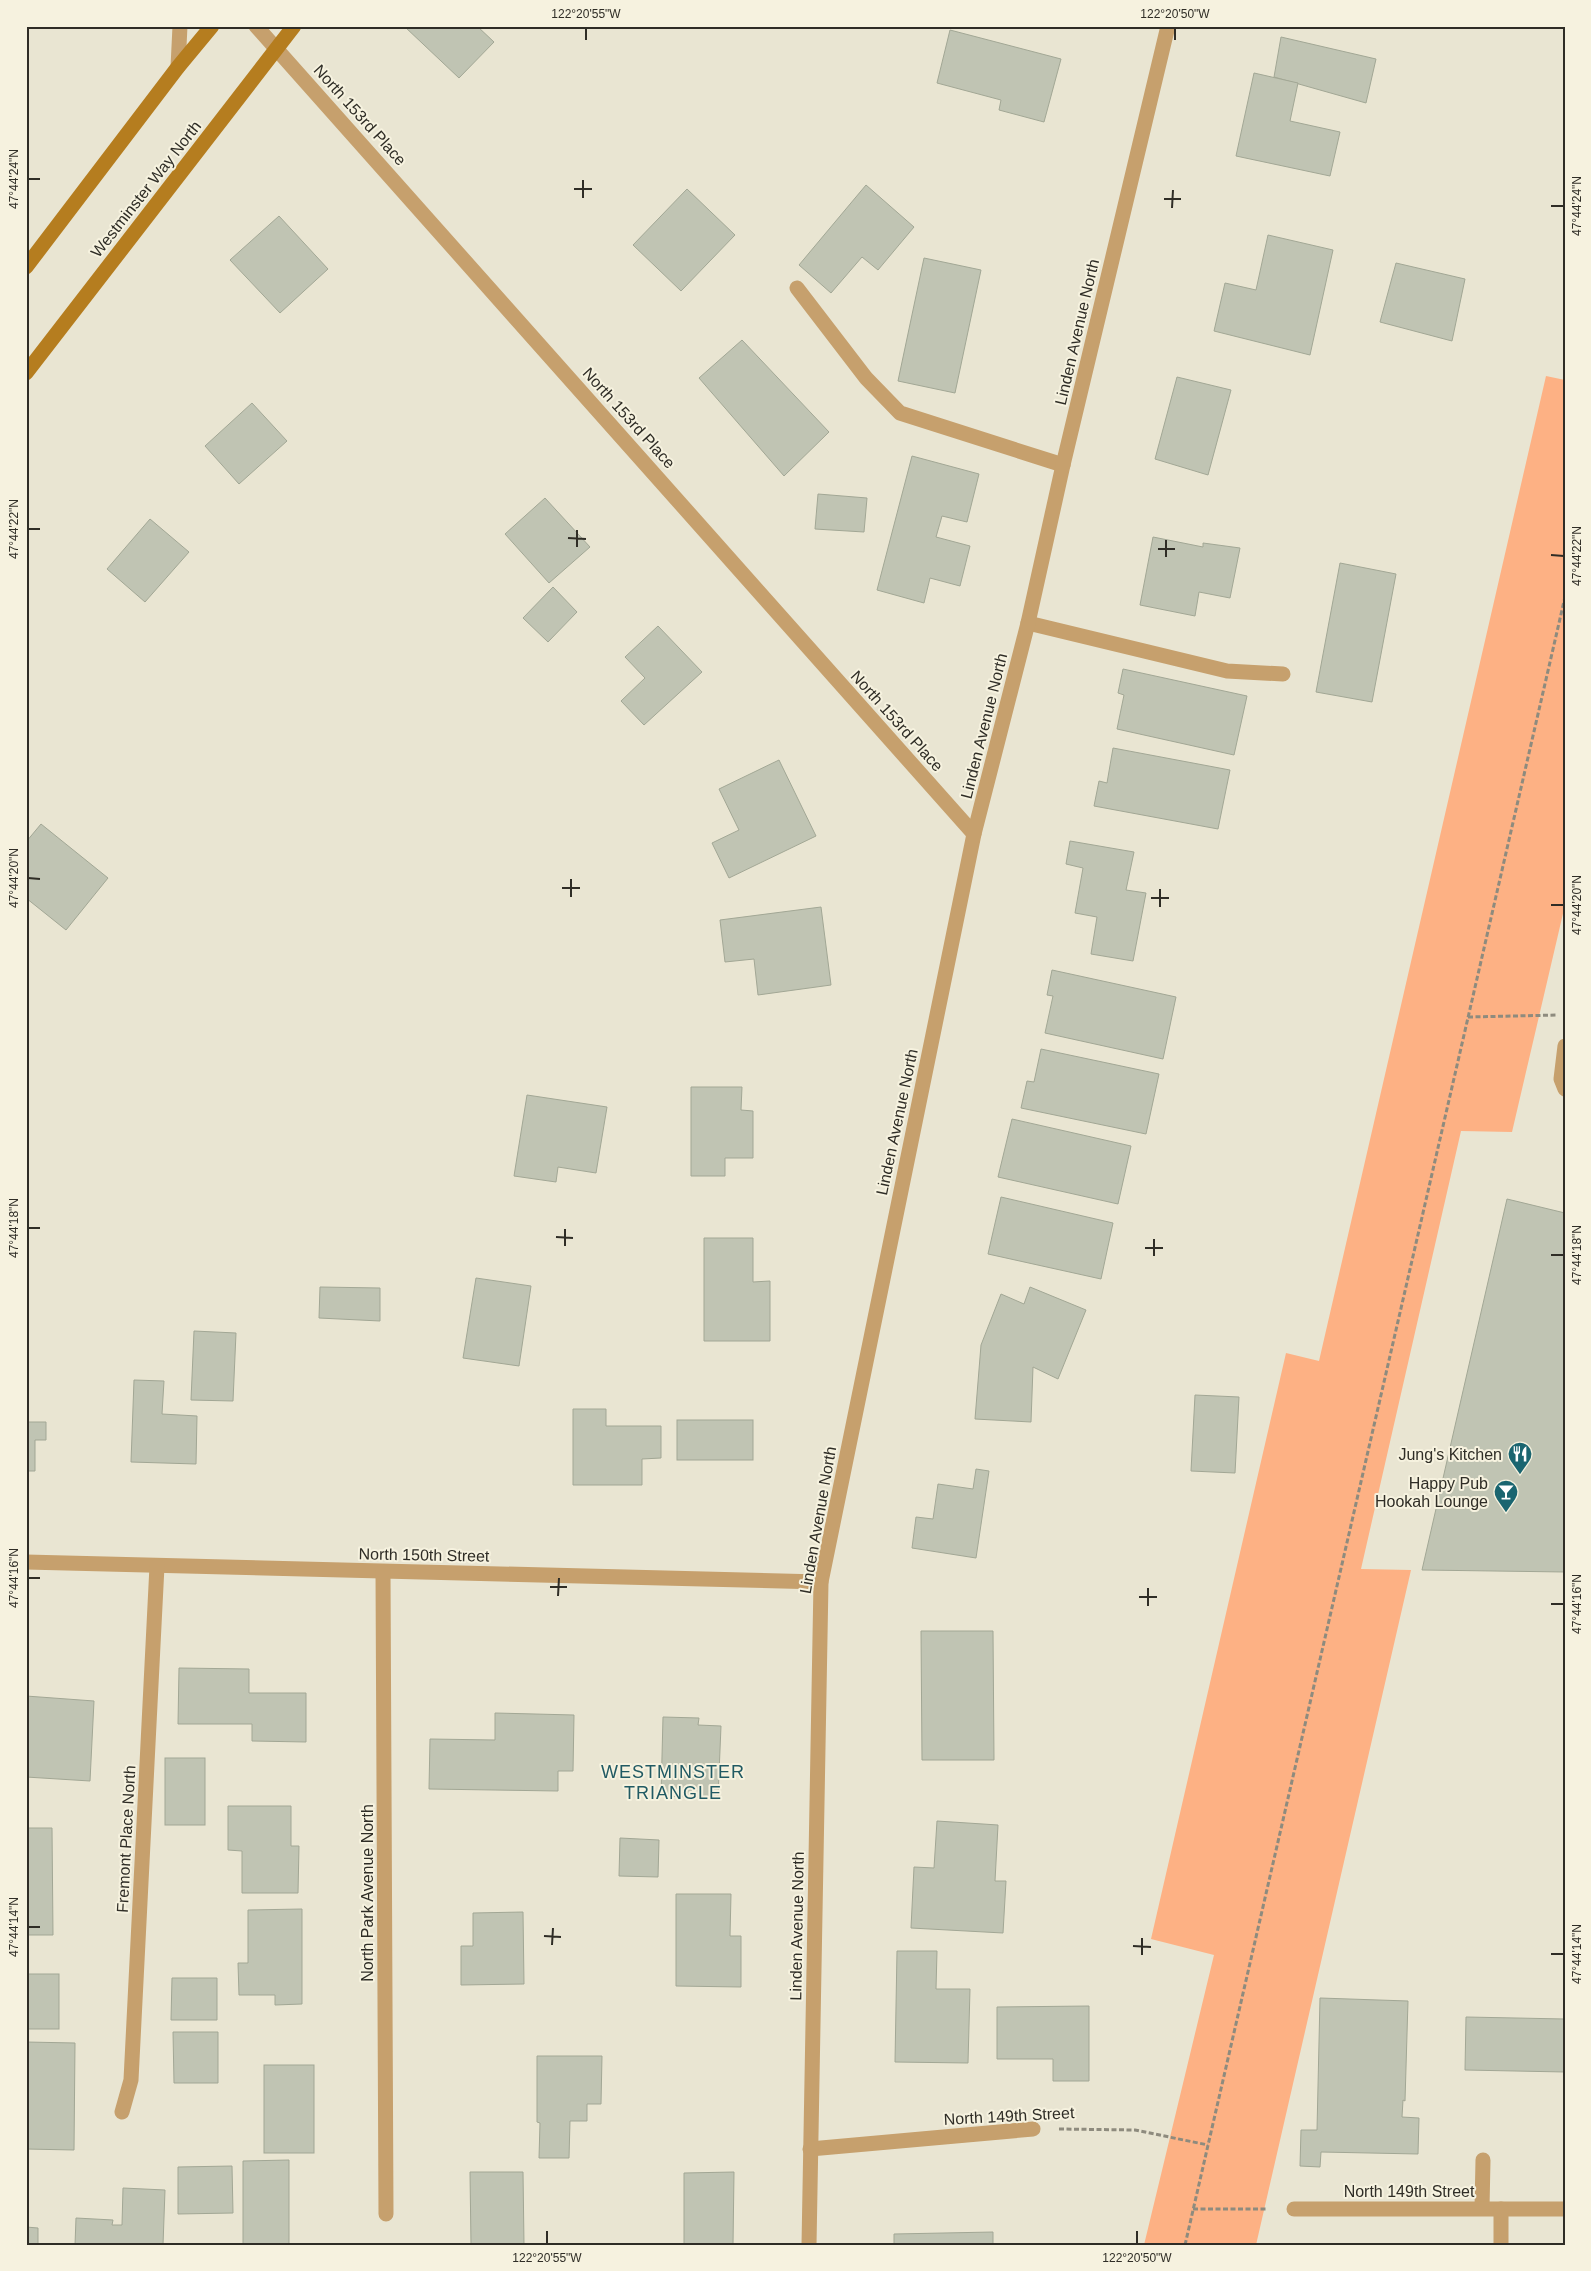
<svg xmlns="http://www.w3.org/2000/svg" width="1591" height="2271" viewBox="0 0 1591 2271" font-family="Helvetica,sans-serif">
<style>
.green{fill:#fdb184}
.building{fill:#c0c4b3;stroke:#a2a795}
.lines{fill:none;stroke-linecap:round;stroke-linejoin:round}
.path{stroke:#8e8b7e;stroke-width:3;stroke-dasharray:5 2.5;stroke-linecap:butt}
.lane{stroke:#c6a06d;stroke-width:15}
.street{stroke:#c6a06d;stroke-width:15}
.secondary{stroke:#b57d1f;stroke-width:15}
.ticks{fill:none;stroke:#2f2d26;stroke-width:2}
.labels{text-anchor:middle;dominant-baseline:central;stroke-width:4;stroke-linejoin:round;paint-order:stroke}
.street-label{font-size:16px;fill:#2f2d26;stroke:#f6f2df}
.poi-label{font-size:16px;fill:#2f2d26;stroke:#f6f2df;text-anchor:end}
.neighbourhood-label{font-size:18px;letter-spacing:1px;fill:#215a63;stroke:#f6f2df}
.neatline{fill:none;stroke:#2f2d26;stroke-width:2}
.ticks-label{font-size:12px;text-anchor:middle;fill:#2f2d26}
</style>
<rect width="100%" height="100%" fill="#e9e5d2"/>
<path class="green" d="M1546 376 1565 380V905L1512 1132 1461 1131 1361 1569 1411 1570 1256 2245H1144L1214 1955 1151 1939 1286 1353 1319 1361Z"/>
<g class="building">
<path d="M477 26 494 42 459 78 405 27Z"/>
<path d="M950 30 1061 59 1044 122 999 110 1001 100 937 83Z"/>
<path d="M1281 37 1376 59 1366 103 1274 77Z"/>
<path d="M1254 73 1298 83 1290 121 1340 132 1330 176 1236 156Z"/>
<path d="M866 185 914 227 878 270 862 257 831 293 799 265Z"/>
<path d="M687 189 735 235 681 291 633 245Z"/>
<path d="M279 216 328 269 280 313 230 260Z"/>
<path d="M1268 235 1333 250 1310 355 1214 331 1225 283 1256 290Z"/>
<path d="M924 258 981 270 955 393 898 381Z"/>
<path d="M1396 263 1465 279 1452 341 1380 322Z"/>
<path d="M742 340 829 432 784 476 699 378Z"/>
<path d="M1177 377 1231 390 1208 475 1155 459Z"/>
<path d="M252 403 287 441 239 484 205 446Z"/>
<path d="M912 456 979 474 967 522 942 516 936 537 970 546 960 586 930 578 924 603 877 590Z"/>
<path d="M818 494 867 498 864 532 815 529Z"/>
<path d="M545 498 590 547 549 583 505 534Z"/>
<path d="M150 519 189 552 145 602 107 569Z"/>
<path d="M1153 537 1203 547V543L1240 548 1230 598 1199 592 1195 616 1140 605Z"/>
<path d="M1340 563 1396 574 1372 702 1316 692Z"/>
<path d="M553 587 577 612 548 642 523 618Z"/>
<path d="M658 626 702 672 644 725 621 701 645 678 625 657Z"/>
<path d="M1123 669 1247 696 1234 755 1117 729 1124 695 1118 693Z"/>
<path d="M1113 748 1230 770 1218 829 1094 806 1099 781 1107 783Z"/>
<path d="M779 760 816 836 729 878 712 843 739 830 719 789Z"/>
<path d="M41 824 108 878 66 930 26 898V842Z"/>
<path d="M1070 841 1134 852 1126 890 1146 893 1133 961 1091 954 1097 917 1075 913 1083 868 1066 864Z"/>
<path d="M821 907 831 985 758 995 754 959 725 962 720 920Z"/>
<path d="M1052 970 1176 997 1163 1059 1045 1033 1053 996 1047 995Z"/>
<path d="M1041 1049 1159 1074 1146 1134 1021 1108 1027 1081 1034 1082Z"/>
<path d="M691 1087H742L741 1110 753 1111V1158H725V1176H691Z"/>
<path d="M527 1095 607 1107 596 1173 558 1167 556 1182 514 1176Z"/>
<path d="M1012 1119 1131 1146 1118 1204 998 1177Z"/>
<path d="M1001 1197 1113 1223 1101 1279 988 1254Z"/>
<path d="M1507 1199 1565 1213V1572L1422 1570Z"/>
<path d="M704 1238H753V1282L770 1281V1341H704Z"/>
<path d="M476 1278 531 1286 519 1366 463 1358Z"/>
<path d="M320 1287 380 1288V1321L319 1318Z"/>
<path d="M1030 1287 1086 1310 1058 1379 1033 1367 1031 1422 975 1419 981 1345 1001 1294 1024 1304Z"/>
<path d="M194 1331 236 1333 233 1401 191 1400Z"/>
<path d="M134 1380 164 1381 162 1414 197 1416 196 1464 131 1462Z"/>
<path d="M1195 1395 1239 1397 1235 1473 1191 1471Z"/>
<path d="M573 1409H606V1426H661V1458L642 1459V1485H573Z"/>
<rect x="677" y="1420" width="76" height="40"/>
<path d="M26 1422H46V1440H35V1471H26Z"/>
<path d="M976 1469 989 1471 976 1558 912 1548 916 1517 933 1519 938 1484 973 1489Z"/>
<path d="M921 1631H993L994 1760H922Z"/>
<path d="M179 1668 249 1669V1693H306V1742L252 1741V1724H178Z"/>
<path d="M26 1696 94 1701 90 1781 26 1777Z"/>
<path d="M495 1713 574 1715 573 1771H558V1791L429 1789 430 1739 495 1740Z"/>
<path d="M663 1717 699 1718 698 1725 721 1726 718 1798 661 1796Z"/>
<rect x="165" y="1758" width="40" height="67"/>
<path d="M228 1806H291V1846H299L298 1893H242V1851L228 1850Z"/>
<path d="M937 1821 998 1825 995 1881H1006L1003 1933 911 1928 914 1867 934 1868Z"/>
<path d="M26 1828H52L53 1935H26Z"/>
<path d="M620 1838 659 1840 658 1877 619 1876Z"/>
<path d="M676 1894H731L730 1936H741V1987L676 1986Z"/>
<path d="M302 1909V2004L275 2005V1995H239L238 1963H248V1910Z"/>
<path d="M523 1912 524 1984 461 1985V1946H473V1913Z"/>
<path d="M897 1951H937L936 1989H970L968 2063 895 2062Z"/>
<rect x="26" y="1974" width="33" height="55"/>
<path d="M172 1978H217V2020H171Z"/>
<path d="M1320 1998 1408 2001 1405 2101 1403 2100 1402 2117 1419 2118 1418 2154 1321 2152 1320 2167 1300 2166 1301 2130H1317Z"/>
<path d="M1089 2006V2081H1053V2059H997V2007Z"/>
<path d="M1466 2017 1565 2019V2072L1465 2070Z"/>
<path d="M173 2032H218V2083H174Z"/>
<path d="M26 2042 75 2043 74 2150 26 2149Z"/>
<path d="M537 2056H602L601 2104H587V2121H570L569 2158H539L540 2123 537 2122Z"/>
<rect x="264" y="2065" width="50" height="88"/>
<path d="M289 2160V2245H243V2161Z"/>
<path d="M232 2166 233 2213 178 2214V2167Z"/>
<path d="M470 2172H523L524 2245H471Z"/>
<path d="M734 2172 733 2245H684V2173Z"/>
<path d="M123 2188 165 2190 163 2245H75L76 2218 113 2220 112 2225H122Z"/>
<path d="M26 2227 38 2228V2245H26Z"/>
<path d="M993 2232V2245H894V2234Z"/>
</g>
<g class="lines">
<g class="path">
<path d="M1468 1017 1558 1015"/>
<path d="M1059 2129 1135 2130 1208 2145"/>
<path d="M1193 2209H1268"/>
<path d="M1185 2245 1565 597"/>
</g>
<g class="lane">
<path d="M178 67 180 26"/>
<path d="M1028 623 1227 671 1283 674"/>
<path d="M1565 1046 1561 1079 1565 1089"/>
<path d="M1482 2208 1483 2160"/>
</g>
<g class="street">
<path d="M256 26 974 834"/>
<path d="M797 288 866 378 900 413 1063 465"/>
<path d="M26 1562 821 1582"/>
<path d="M383 1572 386 2214"/>
<path d="M122 2112 131 2080 157 1566"/>
<path d="M810 2149 1033 2129"/>
<path d="M1294 2209H1565"/>
<path d="M809 2245 821 1582 974 834 1028 623 1063 465 1168 26"/>
<path d="M1501 2245V2209"/>
</g>
<g class="secondary">
<path d="M26 267 178 67 212 26"/>
<path d="M26 373 294 26"/>
</g>
</g>
<path class="ticks" d="M586 40V28M1175 40V28M28 179H40M574 189H592M583 198V180M1164 199H1181M1551 206H1564M1172 208 1173 190M28 529H40M568 538 586 539M577 547V530M1158 549H1175M1551 555 1564 556M1166 557V540M28 878 40 879M562 888H580M571 897V879M1151 898H1169M1551 905H1564M1160 907V889M28 1228H40M556 1237 573 1238M565 1246V1229M1145 1248H1163M1551 1255H1564M1154 1256V1239M28 1578H40M550 1587H567M558 1596 559 1578M1139 1597H1157M1551 1604H1564M1148 1606V1588M28 1927H40M544 1936 561 1937M552 1945 553 1928M1133 1946 1151 1947M1551 1954H1564M1142 1955V1938M547 2244V2231M1137 2244V2231"/>
<defs>
<symbol id="restaurant-pin" viewBox="-11 -11 22 30"><path d="M0 17L-7.5 6A9.5 9.5 0 1 1 7.5 6Z" fill="#1a6570" stroke="#f6f2df"/><path d="M-5-6h1v4h1v-4h1v4h1v-4h1v5L-1.5 .5V6h-2V.5L-5-1ZM5-6V6H3V1.5H1.5Q1.5-4 5-6Z" fill="#fff"/></symbol>
<symbol id="bar-pin" viewBox="-11 -11 22 30"><path d="M0 17L-7.5 6A9.5 9.5 0 1 1 7.5 6Z" fill="#1a6570" stroke="#f6f2df"/><path d="M-6-5H6L.8 .8V4.5H3.5V6h-7V4.5H-.8V.8Z" fill="#fff"/></symbol>
</defs>
<g fill-rule="evenodd">
<use href="#restaurant-pin" x="1506" y="1440" width="28" height="38"/>
<use href="#bar-pin" x="1492" y="1478" width="28" height="38"/>
</g>
<g class="labels">
<g class="street-label">
<text transform="translate(360 115) rotate(48)">North 153rd Place</text>
<text transform="translate(146 189) rotate(-52)">Westminster Way North</text>
<text transform="translate(1077 332) rotate(-77)">Linden Avenue North</text>
<text transform="translate(629 418) rotate(48)">North 153rd Place</text>
<text transform="translate(897 721) rotate(48)">North 153rd Place</text>
<text transform="translate(984 726) rotate(-76)">Linden Avenue North</text>
<text transform="translate(897 1122) rotate(-78)">Linden Avenue North</text>
<text transform="translate(818 1520) rotate(-80)">Linden Avenue North</text>
<text transform="translate(424 1555) rotate(1)">North 150th Street</text>
<text transform="translate(126 1839) rotate(-87)">Fremont Place North</text>
<text transform="translate(367 1893) rotate(-90)">North Park Avenue North</text>
<text transform="translate(797 1926) rotate(-89)">Linden Avenue North</text>
<text transform="translate(1009 2116) rotate(-3)">North 149th Street</text>
<text x="1409" y="2191">North 149th Street</text>
</g>
<g class="poi-label">
<text x="1502" y="1454">Jung's Kitchen</text>
<text x="1488" y="1483">Happy Pub<tspan x="1488" dy="18">Hookah Lounge</tspan></text>
</g>
<g class="neighbourhood-label">
<text x="673" y="1772">WESTMINSTER<tspan x="673" dy="21">TRIANGLE</tspan></text>
</g>
</g>
<rect width="1591" height="2271" fill="none" stroke="#f6f2df" stroke-width="55"/>
<rect x="28" y="28" width="1536" height="2216" class="neatline"/>
<g class="ticks-label">
<text x="586" y="18">122°20'55"W</text>
<text x="1175" y="18">122°20'50"W</text>
<text transform="translate(14 179) rotate(-90)" y="4">47°44'24"N</text>
<text transform="translate(1577 206) rotate(-90)" y="4">47°44'24"N</text>
<text transform="translate(14 529) rotate(-90)" y="4">47°44'22"N</text>
<text transform="translate(1577 556) rotate(-90)" y="4">47°44'22"N</text>
<text transform="translate(14 878) rotate(-90)" y="4">47°44'20"N</text>
<text transform="translate(1577 905) rotate(-90)" y="4">47°44'20"N</text>
<text transform="translate(14 1228) rotate(-90)" y="4">47°44'18"N</text>
<text transform="translate(1577 1255) rotate(-90)" y="4">47°44'18"N</text>
<text transform="translate(14 1578) rotate(-90)" y="4">47°44'16"N</text>
<text transform="translate(1577 1604) rotate(-90)" y="4">47°44'16"N</text>
<text transform="translate(14 1927) rotate(-90)" y="4">47°44'14"N</text>
<text transform="translate(1577 1954) rotate(-90)" y="4">47°44'14"N</text>
<text x="547" y="2262">122°20'55"W</text>
<text x="1137" y="2262">122°20'50"W</text>
</g>
</svg>
